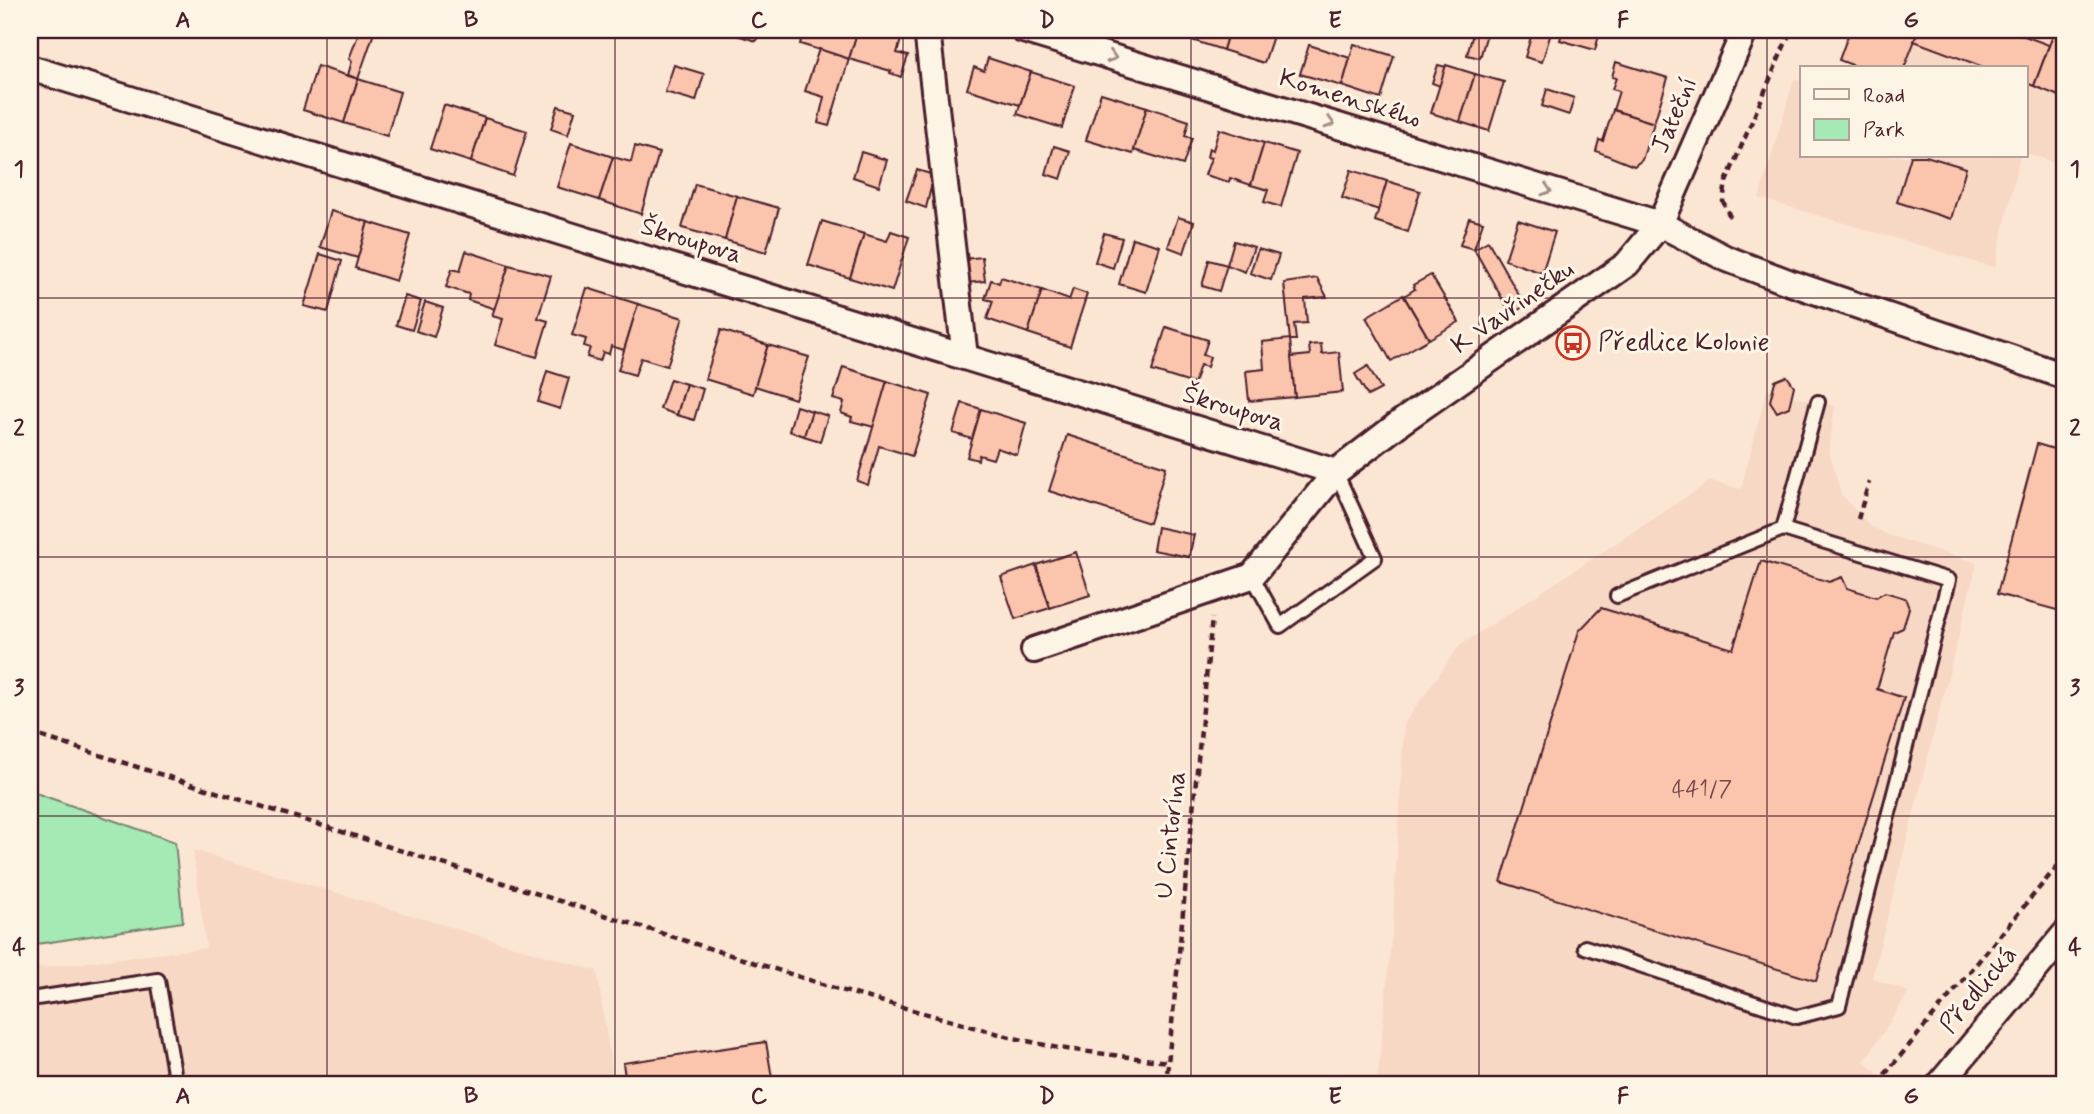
<svg xmlns="http://www.w3.org/2000/svg" width="2094" height="1114" viewBox="0 0 2094 1114" font-family="Mynerve,sans-serif">
<style>
.built{fill:#f7d8c5}
.green{fill:#a5e9b4;stroke:#788470;stroke-width:2}
.building{fill:#fac4ad;stroke:#4a1f2b;stroke-width:2}
.lines{fill:none;stroke-linecap:round;stroke-linejoin:round}
.lane-casing{stroke:#4a1f2b;stroke-width:18}
.street-casing{stroke:#4a1f2b;stroke-width:30}
.path{stroke:#4a1f2b;stroke-width:4.5;stroke-dasharray:7 5;stroke-linecap:butt}
.lane{stroke:#fcf5e5;stroke-width:12}
.street{stroke:#fcf5e5;stroke-width:24}
.oneway{stroke:#a38a88}
.grid{fill:none;stroke:#4a1f2b;stroke-width:2;stroke-opacity:0.55}
.labels{text-anchor:middle;dominant-baseline:central;stroke-width:6;stroke-linejoin:round;paint-order:stroke}
.number-label{font-size:23px;fill:#76484c}
.street-label{font-size:26px;fill:#4a1f2b;stroke:#fcf5e5}
.poi-label{font-size:26px;fill:#4a1f2b;stroke:#fcf5e5;text-anchor:start}
.neatline{fill:none;stroke:#4a1f2b;stroke-width:2.5}
.grid-label{font-size:23px;text-anchor:middle;font-weight:bold;fill:#4a1f2b}
</style>
<rect width="100%" height="100%" fill="#fbe6d4"/>
<filter id="ink" filterUnits="userSpaceOnUse"><feTurbulence type="fractalNoise" baseFrequency=".0143" numOctaves="2"/><feDisplacementMap in="SourceGraphic" scale="14" xChannelSelector="R" yChannelSelector="G"/><feConvolveMatrix kernelMatrix="1 2 1 2 8 2 1 2 1" color-interpolation-filters="sRGB"/></filter>
<g filter="url(#ink)">
<g class="built">
<path d="M1850 30H2064V166L2026 153V68H1860L1839 60Z"/>
<path d="M1794 79 1802 82V156H2020L1995 268 1759 198Z"/>
<path d="M1787 376 1794 386 1792 396 1835 406 1829 450 1841 494 1869 525 1888 535 1977 563 1872 978 1909 992 1864 1062 1878 1074 1868 1084H1377L1393 922 1404 723 1460 645 1711 481 1741 489 1767 389 1772 391 1775 381Z"/>
<path d="M193 850 597 971 614 1084H30V969L206 948Z"/>
</g>
<path class="green" d="M30 791 175 842 183 922 30 945Z"/>
<g class="building">
<path d="M360 30H375L358 79 348 75 352 61 349 59Z"/>
<path d="M731 30H760L756 41 730 33Z"/>
<path d="M804 30H858L849 59 800 44Z"/>
<path d="M858 30 877 32 878 30H893L903 33 897 53 908 56 901 77 890 73 891 71 849 59Z"/>
<path d="M1181 30H1229L1223 50 1179 36Z"/>
<path d="M1229 30H1275L1264 63 1223 50Z"/>
<path d="M1474 30H1488L1480 58 1467 55Z"/>
<path d="M1533 30H1552L1542 62 1525 57Z"/>
<path d="M1563 30H1593L1600 32 1595 50 1560 40Z"/>
<path d="M1850 30H1919L1904 68H1860L1839 60Z"/>
<path d="M1919 30H2008L2049 45 2034 86 2026 83V68H1986L1914 41Z"/>
<path d="M2055 30H2064V98L2034 86Z"/>
<path d="M1354 44 1394 56 1381 99 1342 86Z"/>
<path d="M1309 45 1350 58 1342 86 1300 74Z"/>
<path d="M819 49 849 59 829 126 818 123 824 97 805 91Z"/>
<path d="M988 58 1031 72 1020 105 967 89 974 67 984 71Z"/>
<path d="M1616 62 1668 78 1654 123 1613 110 1619 91 1612 89 1616 78 1612 77Z"/>
<path d="M674 65 704 74 696 101 665 92Z"/>
<path d="M1438 65 1446 67 1440 86 1432 83Z"/>
<path d="M1446 65 1475 74 1460 122 1431 113Z"/>
<path d="M317 66 358 79 344 123 303 110Z"/>
<path d="M1031 72 1075 86 1062 128 1017 114Z"/>
<path d="M1475 74 1504 82 1489 131 1460 122Z"/>
<path d="M358 79 400 92 387 136 344 123Z"/>
<path d="M1547 89 1574 98 1569 115 1542 106Z"/>
<path d="M1101 93 1147 107 1133 154 1086 140Z"/>
<path d="M444 105 485 118 471 162 430 149Z"/>
<path d="M558 106 575 111 568 135 551 129Z"/>
<path d="M1147 107 1189 121 1185 136 1192 138 1183 165 1134 150Z"/>
<path d="M1613 110 1654 123 1642 160 1634 166 1596 151 1599 140 1603 141Z"/>
<path d="M485 118 527 131 513 176 471 162Z"/>
<path d="M1219 129 1264 143 1251 185 1230 178 1229 182 1205 175 1211 158 1207 157 1209 148 1213 150Z"/>
<path d="M571 143 613 157 599 200 557 187Z"/>
<path d="M1264 143 1297 153 1281 207 1264 202 1268 190 1251 185Z"/>
<path d="M635 146 659 153 641 214 599 200 613 157 631 162Z"/>
<path d="M1054 146 1070 151 1061 179 1046 174Z"/>
<path d="M861 152 887 160 879 186 853 177Z"/>
<path d="M1911 156H1926L1966 168 1951 219 1897 202Z"/>
<path d="M917 170 934 175 926 208 906 201Z"/>
<path d="M1351 170 1387 181 1379 210 1342 198Z"/>
<path d="M1387 181 1420 191 1408 232 1375 221Z"/>
<path d="M695 184 737 196 725 240 682 228Z"/>
<path d="M737 196 779 208 766 252 725 240Z"/>
<path d="M331 211 368 222 358 258 320 247Z"/>
<path d="M1178 217 1194 222 1184 253 1168 247Z"/>
<path d="M1469 218 1483 222 1474 249 1460 245Z"/>
<path d="M1518 220 1555 232 1542 273 1505 260Z"/>
<path d="M822 221 864 234 850 278 808 265Z"/>
<path d="M368 222 410 235 396 281 355 268Z"/>
<path d="M891 231 909 237 892 291 850 278 864 234 887 241Z"/>
<path d="M1104 233 1122 238 1113 268 1095 262Z"/>
<path d="M1132 238 1160 246 1146 292 1119 284Z"/>
<path d="M1234 241 1254 247 1245 272 1227 265Z"/>
<path d="M1488 241 1525 306 1511 314 1474 249Z"/>
<path d="M1258 249 1279 255 1271 280 1250 273Z"/>
<path d="M466 251 509 265 495 309 468 300 469 294 446 287 452 269 460 271Z"/>
<path d="M320 254 342 261 328 312 304 306Z"/>
<path d="M982 257 985 281 967 283 964 259Z"/>
<path d="M1209 260 1227 265 1219 291 1202 286Z"/>
<path d="M509 265 551 276 538 318 548 321 537 357 495 345 503 319 492 316Z"/>
<path d="M1431 275 1459 322 1429 339 1404 296 1415 289 1413 285Z"/>
<path d="M1001 277 1042 290 1028 333 987 319 993 301 985 299 991 280 999 283Z"/>
<path d="M1317 278 1327 297 1305 299 1307 323 1294 324 1296 340H1290L1284 283Z"/>
<path d="M587 288 638 304 624 350 611 346 609 354 603 352 600 361 587 357 590 348 584 346 586 339 572 335Z"/>
<path d="M1073 289 1087 294 1070 347 1028 333 1042 290 1069 300Z"/>
<path d="M1403 295 1429 339 1391 361 1366 317Z"/>
<path d="M405 296 421 301 412 330 396 325Z"/>
<path d="M425 302 443 308 434 337 416 331Z"/>
<path d="M638 304 683 318 667 366 641 358 635 375 618 370Z"/>
<path d="M1166 327 1208 340 1203 355 1210 357 1207 367 1200 365 1194 384 1152 371Z"/>
<path d="M721 330 768 345 753 394 705 379Z"/>
<path d="M1290 339 1295 397 1249 401 1246 371 1264 369 1262 342Z"/>
<path d="M1321 344 1322 354 1339 352 1343 392 1295 397 1291 357 1310 355 1309 345Z"/>
<path d="M768 345 809 357 795 399 755 386Z"/>
<path d="M1368 366 1381 389 1368 396 1355 374Z"/>
<path d="M843 367 887 381 874 427 851 421 852 417 841 413 844 402 833 399Z"/>
<path d="M547 371 569 378 560 409 538 402Z"/>
<path d="M1787 376 1794 386 1789 407 1777 412 1770 401 1775 381Z"/>
<path d="M670 379 686 384 677 415 660 409Z"/>
<path d="M887 381 931 395 912 456 879 446 868 485 857 481Z"/>
<path d="M686 384 703 389 694 420 677 415Z"/>
<path d="M962 403 981 409 972 439 953 433Z"/>
<path d="M796 406 812 411 804 436 789 431Z"/>
<path d="M981 409 1026 423 1017 455 997 448 993 459 979 455 978 460 967 457Z"/>
<path d="M812 411 828 416 820 441 804 436Z"/>
<path d="M1067 435 1166 467 1149 523 1049 491Z"/>
<path d="M2037 444 2064 452V612L1997 594Z"/>
<path d="M1157 527 1194 535 1189 557 1153 550Z"/>
<path d="M1076 552 1090 595 1050 608 1036 565Z"/>
<path d="M1761 561 1829 582 1842 577 1847 588 1876 597 1885 592 1905 598 1909 608 1903 628 1894 632 1877 689 1904 698 1816 981 1501 882 1579 631 1601 608 1733 649Z"/>
<path d="M1036 565 1050 608 1015 619 1001 577Z"/>
<path d="M766 1042 773 1084H626L623 1063Z"/>
</g>
<g class="lines">
<defs>
<g id="lane">
<path d="M1252 576 1280 626 1375 558 1336 472"/>
<path d="M1617 596 1783 529 1818 402"/>
<path d="M1585 947 1797 1017 1839 1006 1949 580 1783 529"/>
<path d="M30 999 158 980 176 1084"/>
</g>
<g id="street">
<path d="M927 30 965 357"/>
<path d="M1023 30 1660 224 1725 258 1788 282 2064 376"/>
<path d="M30 68 1336 472"/>
<path d="M1034 650 1252 576 1336 472 1401 422 1627 264 1660 224 1745 30"/>
<path d="M1940 1084 2064 935"/>
</g>
</defs>
<use href="#lane" class="lane-casing"/>
<use href="#street" class="street-casing"/>
<g class="path">
<path d="M1730 217 1723 201 1726 182 1791 30"/>
<path d="M1858 519 1869 482"/>
<path d="M30 733 844 991 1010 1037 1058 1048 1168 1062"/>
<path d="M1166 1084 1212 618"/>
<path d="M1877 1084 2064 858"/>
</g>
<use href="#lane" class="lane"/>
<use href="#street" class="street"/>
</g>
<defs><path id="oneway-chevron" d="M-2-3.5L2.5 0L-2 3.5" fill="none" stroke-width="1.6" stroke-linecap="round" stroke-linejoin="round" transform="scale(1.75)"/></defs>
<g class="oneway">
<use href="#oneway-chevron" transform="translate(1112 57) rotate(17)"/>
<use href="#oneway-chevron" transform="translate(1330 123) rotate(17)"/>
<use href="#oneway-chevron" transform="translate(1547 190) rotate(17)"/>
</g>
</g>
<path class="grid" d="M327 30V1084M615 30V1084M903 30V1084M1191 30V1084M1479 30V1084M1767 30V1084M30 298H2064M30 557H2064M30 816H2064"/>
<defs>
<symbol id="bus-ring" viewBox="-11 -11 22 22"><circle r="9.5" fill="#fcf5e5" stroke="#c8321e" stroke-width="1.5"/><path d="M-5-6H5V4H4V6H2V4H-2V6H-4V4H-5ZM-3.5-4V0h7V-4ZM-3.5 1.2v1.5H-2V1.2ZM2 1.2v1.5H3.5V1.2Z" fill="#c8321e"/></symbol>
</defs>
<g fill-rule="evenodd">
<use href="#bus-ring" x="1554" y="324" width="38" height="38"/>
</g>
<g class="labels">
<g class="number-label">
<text x="1702" y="790">441/7</text>
</g>
<g class="street-label">
<text transform="translate(1350 99) rotate(17)">Komenského</text>
<text transform="translate(1675 115) rotate(-67)">Jateční</text>
<text transform="translate(691 241) rotate(17)">Škroupova</text>
<text transform="translate(1513 308) rotate(-35)">K Vavřinečku</text>
<text transform="translate(1233 409) rotate(17)">Škroupova</text>
<text transform="translate(1171 835) rotate(-84)">U Cintorína</text>
<text transform="translate(1979 990) rotate(-50)">Předlická</text>
</g>
<g class="poi-label">
<text x="1598" y="343">Předlice Kolonie</text>
</g>
</g>
<rect width="2094" height="1114" fill="none" stroke="#fcf5e5" stroke-width="77"/>
<rect x="1800" y="66" width="228" height="91" fill="#fcf5e5" stroke="#b59f9b" stroke-width="2"/>
<rect x="1814" y="89" width="35" height="10" fill="#fcf5e5" stroke="#b59f9b" stroke-width="2"/>
<text x="1863" y="102" font-size="21" fill="#4a1f2b">Road</text>
<rect x="1814" y="119" width="35" height="21" fill="#a5e9b4" stroke="#b59f9b" stroke-width="2"/>
<text x="1863" y="136" font-size="21" fill="#4a1f2b">Park</text>
<rect x="38" y="38" width="2018" height="1038" class="neatline"/>
<g class="grid-label">
<text x="183" y="27">A</text>
<text x="471" y="27">B</text>
<text x="759" y="27">C</text>
<text x="1047" y="27">D</text>
<text x="1335" y="27">E</text>
<text x="1623" y="27">F</text>
<text x="1911" y="27">G</text>
<text x="19" y="176">1</text>
<text x="2075" y="176">1</text>
<text x="19" y="435">2</text>
<text x="2075" y="435">2</text>
<text x="19" y="695">3</text>
<text x="2075" y="695">3</text>
<text x="19" y="954">4</text>
<text x="2075" y="954">4</text>
<text x="183" y="1103">A</text>
<text x="471" y="1103">B</text>
<text x="759" y="1103">C</text>
<text x="1047" y="1103">D</text>
<text x="1335" y="1103">E</text>
<text x="1623" y="1103">F</text>
<text x="1911" y="1103">G</text>
</g>
</svg>
